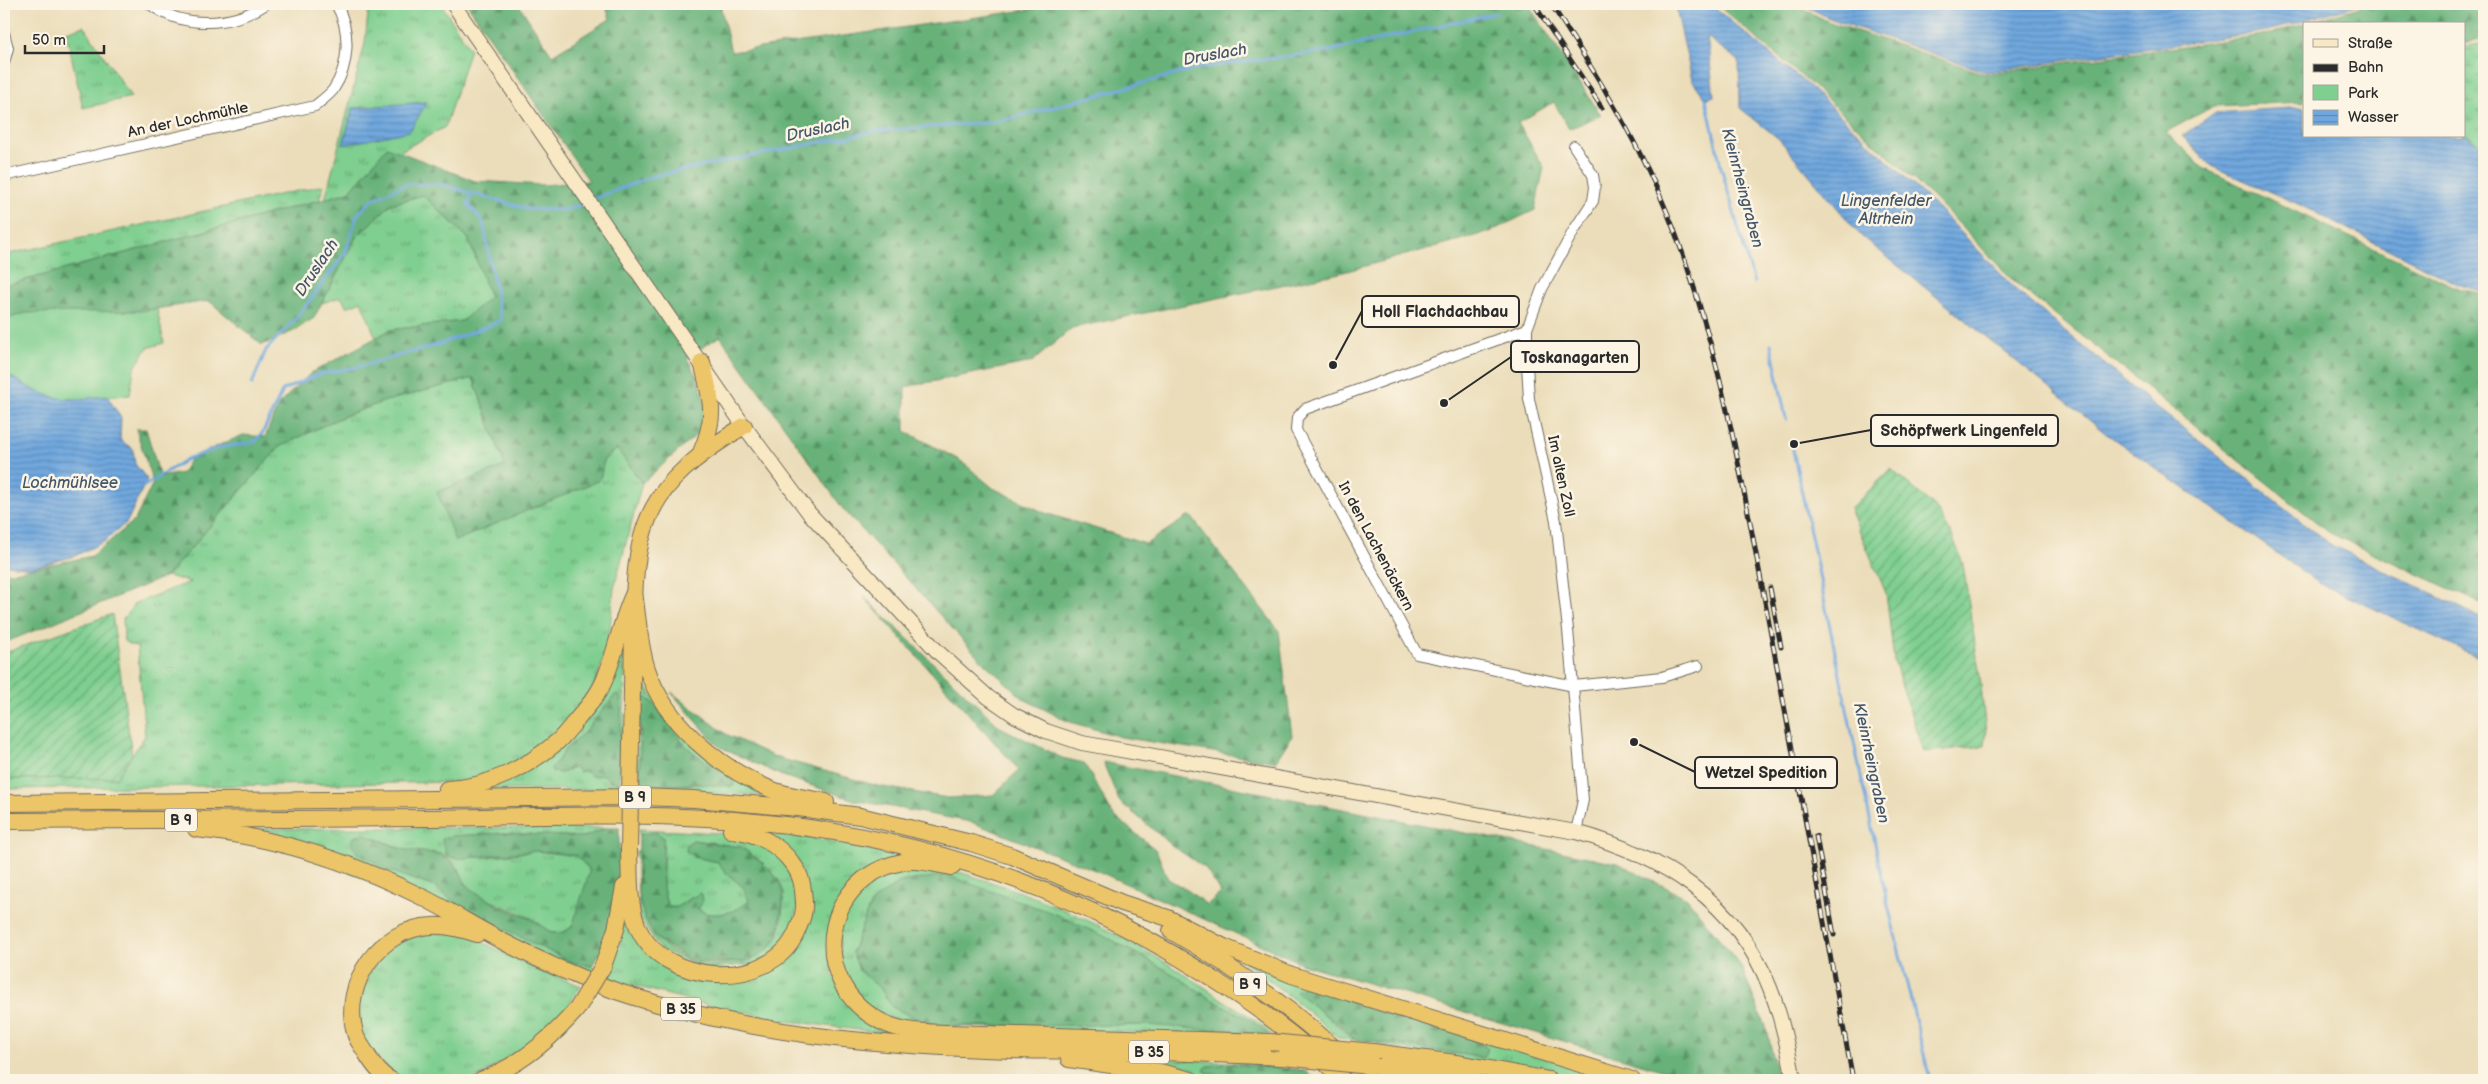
<svg xmlns="http://www.w3.org/2000/svg" width="2488" height="1084" viewBox="0 0 2488 1084" font-family="'Balsamiq Sans',sans-serif">
<style>
.grass{fill:url(#grass-tufts);stroke:#557d5e;fill-rule:evenodd}
.forest{fill:url(#forest-firs);stroke:#496e52}
.wetland{fill:url(#wetland-marsh);stroke:#557d5e}
.park{fill:#7fcf90;stroke:#557d5e}
.garden{fill:url(#garden-furrows);stroke:#557d5e}
.water{fill:url(#water-rules);stroke:#4e6984}
.lines{fill:none;stroke-linecap:round;stroke-linejoin:round}
.stream{stroke:#70a7de;stroke-width:3}
.minor-casing{stroke:#6e695d;stroke-width:12}
.secondary-casing{stroke:#6e695d;stroke-width:16}
.trunk-casing{stroke:#6e695d;stroke-width:18}
.minor{stroke:#fff;stroke-width:10}
.secondary{stroke:#f8e8c3;stroke-width:14}
.trunk{stroke:#edc569;stroke-width:16}
.rail-casing{stroke:#2b2b2b;stroke-width:5}
.rail{stroke:#fcf5e5;stroke-width:3;stroke-dasharray:9;stroke-linecap:butt}
.trunk-bridge-casing{stroke:#6e695d;stroke-width:18;stroke-linecap:butt}
.trunk-bridge{stroke:#edc569;stroke-width:16}
.labels{text-anchor:middle;dominant-baseline:central;stroke-width:5;stroke-linejoin:round;paint-order:stroke}
.shield{fill:#fcf5e5;stroke:#6a6863;stroke-width:1}
.shield-label{font-size:14px;font-weight:bold;fill:#2b2b2b}
.street-label{font-size:15px;fill:#2b2b2b;stroke:#fcf5e5}
.water-label{font-size:16px;font-style:italic;fill:#43566a;stroke:#fcf5e5}
.leader{fill:none;stroke:#2b2b2b;stroke-width:2}
.callout-dot{fill:#2b2b2b;stroke:#fcf5e5;stroke-width:2}
.callout{fill:#fcf5e5;stroke:#2b2b2b;stroke-width:2}
.callout-label{font-size:16px;text-anchor:middle;font-weight:bold;fill:#2b2b2b}
</style>
<defs>
<pattern id="grass-tufts" width="24" height="20" patternUnits="userSpaceOnUse" patternTransform="scale(1.25)"><rect width="24" height="20" fill="#7fcf90"/><path d="M3 7l-1-3M5 7V3M7 7l1-3M15 17l-1-3M17 17v-4M19 17l1-3" fill="none" stroke="#68a876"/></pattern>
<pattern id="forest-firs" width="22" height="20" patternUnits="userSpaceOnUse" patternTransform="scale(1.25)"><rect width="22" height="20" fill="#67b27a"/><path d="M5 1l3.5 6h-7zM16 11l3.5 6h-7z" fill="#559164"/></pattern>
<pattern id="wetland-marsh" width="20" height="14" patternUnits="userSpaceOnUse" patternTransform="scale(1.25)"><rect width="20" height="14" fill="#7fcf90"/><path d="M1 5h8M5 5V1M11 12h8M15 12V8" fill="none" stroke="#68a876"/></pattern>
<pattern id="garden-furrows" width="10" height="10" patternUnits="userSpaceOnUse" patternTransform="scale(1.25)"><rect width="10" height="10" fill="#7fcf90"/><path d="M-1 1l2-2M0 10L10 0M9 11l2-2" fill="none" stroke="#68a876"/></pattern>
<pattern id="water-rules" width="6" height="5" patternUnits="userSpaceOnUse" patternTransform="scale(1.25)"><rect width="6" height="5" fill="#70a7de"/><path d="M0 2.5h6" fill="none" stroke="#5c88b4"/></pattern>
</defs>
<rect width="100%" height="100%" fill="#fcf5e5"/>
<filter id="ink" filterUnits="userSpaceOnUse"><feTurbulence type="fractalNoise" baseFrequency=".02" numOctaves="2"/><feDisplacementMap in="SourceGraphic" scale="10" xChannelSelector="R" yChannelSelector="G"/><feConvolveMatrix kernelMatrix="1 2 1 2 8 2 1 2 1" color-interpolation-filters="sRGB"/></filter>
<filter id="wash" filterUnits="userSpaceOnUse"><feTurbulence type="fractalNoise" baseFrequency=".0096" numOctaves="4" result="noise"/><feDisplacementMap in="SourceGraphic" scale="20" xChannelSelector="R" yChannelSelector="G"/><feGaussianBlur stdDeviation="1.12" result="paint"/><feColorMatrix in="noise" values="0 0 0 0 0 0 0 0 0 0 0 0 0 0 0 0 0 1.4 0 .05"/><feComposite in="paint" operator="in"/></filter>
<g filter="url(#wash)">
<rect width="100%" height="100%" fill="#ebddb9"/>
<g class="grass">
<path d="M369 4H441L470 49 445 127 399 152 387 148 349 192 325 199 365 43ZM426 102H427L343 144 353 109Z"/>
<path d="M84 26 131 97 83 108 66 32Z"/>
<path d="M324 185 319 200 4 286V255Z"/>
<path d="M423 195 468 238 491 297 462 321 390 330 376 338 361 301 347 307 341 297 322 303 356 237 391 204Z"/>
<path d="M473 378 505 466 437 492 604 459 617 449 642 483 614 588 608 648 591 691 570 719 544 744 503 770 464 782 4 789V779L116 778 145 736 137 646 130 645 124 641 123 619 135 603 190 582 167 576 279 447 337 419 382 402Z"/>
<path d="M625 629 624 768 620 769 621 704 620 697 616 694 583 734 566 748 557 762 551 768 565 772 575 767 595 776 604 775 610 781 620 783V789L488 790 558 748Z"/>
<path d="M639 670 651 695 771 796 640 789V775L641 781 648 786 719 784 732 787 734 780C725 772 716 770 707 764 684 748 666 724 652 701L641 699 640 769 637 770Z"/>
<path d="M367 828H607L584 837 504 833 453 836 454 858 486 857 536 851 577 856 590 870 576 921C571 929 564 934 554 933 547 932 538 923 532 919 511 907 486 903 468 886 458 877 461 865 446 856 437 851 422 853 412 851 392 848 374 832 354 837L352 842 357 853 390 871 435 887 462 908 571 962 592 966 607 974 615 959 612 957 626 915 661 961 758 974 810 910 770 834 827 840 907 857 850 884 832 975 898 1035 781 1020 747 1012 730 1011 616 981 549 957 248 829Z"/>
<path d="M639 829 737 834 779 854 800 893 792 935 759 964 701 968 660 949 639 918 636 851H639C638 880 636 915 657 939 665 947 682 958 693 961 716 969 768 961 778 935 783 923 782 906 784 893L753 856 741 847 693 840 694 857 718 862 726 873 744 887 749 901C737 912 712 920 698 909L700 904 692 896 678 907H670C658 896 665 855 663 837L645 833 639 835Z"/>
<path d="M898 868C911 868 926 867 939 868 957 870 974 877 991 882 1072 908 1151 949 1220 998 1238 1010 1257 1018 1272 1035H1267L1262 1028 1247 1018 1209 998 1178 977 1110 939 900 882 870 905 852 952 860 971 881 989 888 1001 921 1021 941 1026 1148 1025 1214 1029 1238 1033V1036L907 1025 867 1007 842 972 839 925 860 889Z"/>
<path d="M418 933 466 934 533 967 581 986 570 1002 572 1005 550 1031 474 1080H401L394 1076 365 1042 358 1017 360 988 384 951Z"/>
<path d="M1242 960 1616 1080H1584L1378 1045V1042L1484 1058 1485 1046 1467 1037 1379 1012 1311 988 1296 991 1355 1040 1339 1038 1288 995Z"/>
<path d="M1130 1058 1277 1064 1278 1068 1231 1064 1208 1066 1207 1073 1224 1075 1234 1080H1212Z"/>
</g>
<g class="forest">
<path d="M467 4 519 5 552 55 610 19 606 7 617 4H720L731 52 1034 9 1043 4H1528L1601 115 1569 129 1554 102 1518 123 1544 167 1535 210 1489 232 1340 273 1072 328 1032 362 905 387V431L961 461 993 488 1045 513 1146 544 1190 515 1279 631 1292 736 1275 762 1121 737 1067 721 1024 699 983 662 843 509 720 336 687 358 700 383 707 410 704 428 642 483 617 449 604 459 600 480 455 541 437 492 505 466 473 378 382 402 337 419 279 447 167 576 4 643V568L9 573 92 556 135 520 153 483 136 429H146L160 477 182 473 192 457 243 435 265 437 279 404 311 373 390 330 462 321 490 297 468 238 423 195 391 204 356 237 314 318 294 331 262 345 209 301 141 311 26 313 4 320V286L349 192 387 147 475 181 544 185 589 181Z"/>
<path d="M1716 4H1794L1827 21 1985 74 2270 34 2369 4H2484V38L2464 43V24H2304V102L2214 106 2166 132 2203 168 2460 289 2484 294V605L2330 533 2013 281 1944 208 1813 86Z"/>
<path d="M864 597 1000 727 1062 758 1084 763 1113 815 1156 850 1168 879 1186 889 1207 905 1221 893 1205 868 1174 847 1119 801 1103 762 1618 863 1687 898 1741 966 1768 1034 1778 1080H1695L1303 964 1100 872 971 822 854 800 780 775 718 746 671 692 726 734 775 757 878 786 948 798 993 795 1019 770Z"/>
<path d="M616 694 620 697 621 704 620 783 610 781 604 775 591 776 586 771 579 772 575 767 561 773 552 772 551 768 557 762 566 748 583 734Z"/>
<path d="M647 698C662 710 672 732 686 746 701 761 719 767 734 780V786L697 784 648 786 641 781 640 775 641 699Z"/>
<path d="M607 828H619V851H623L619 901 603 954 599 953 592 966 571 962 462 908 435 887 390 871 357 853 352 842 354 837 364 834 401 849 444 855 459 869 466 885 474 891 499 906 531 919 552 933 564 932 572 927 590 870 577 856 557 853 536 851 464 858H454L446 854 442 839 453 836 504 833 584 837Z"/>
<path d="M656 832 663 837C665 855 658 896 670 907L675 908 700 893 702 894 703 901 698 909C712 920 738 912 749 901L743 887 726 873 718 862 694 857 686 851 687 844 693 840 741 847 763 863 779 880 784 893 778 936 768 949 755 958 744 962H693L657 939 644 916 638 894 639 835Z"/>
<path d="M946 875 1055 914 1110 939 1178 977 1209 998 1247 1018 1262 1028 1267 1035 1148 1025 941 1026 921 1021 892 1007 881 989 860 971 852 952 867 912 875 899 900 882Z"/>
<path d="M1306 986C1331 993 1355 1004 1379 1012 1404 1020 1472 1033 1488 1049L1484 1058 1396 1044 1355 1040 1343 1028 1297 993 1296 991Z"/>
<path d="M1231 1064 1304 1070 1315 1080H1234L1224 1075 1207 1073 1204 1069 1208 1066Z"/>
</g>
<path class="wetland" d="M2484 43V146L2464 134V47Z"/>
<path class="park" d="M157 309 164 343 147 348 134 369 130 395C107 396 79 402 56 398 38 394 20 383 4 373V320L26 313 141 311Z"/>
<g class="garden">
<path d="M1891 469 1935 507 1952 535 1963 564 1980 677 1986 733 1985 746 1923 752 1894 661 1886 593 1850 509Z"/>
<path d="M112 614 132 755 116 778 4 779V653Z"/>
</g>
<g class="water">
<path d="M1675 4H1710L1809 86 1941 211 2015 289 2151 403 2330 544 2484 619V660L2319 583 2104 432 1861 236 1779 139 1740 108 1739 61 1707 37 1714 96 1706 99 1692 80Z"/>
<path d="M1802 4H2359L2268 31 1986 72 1829 18Z"/>
<path d="M427 102 410 131 343 145 353 108Z"/>
<path d="M2304 107V136H2464V134L2484 146V291L2462 286 2298 204 2211 166 2182 136 2214 113Z"/>
<path d="M4 372C23 385 48 400 72 399 83 399 95 397 107 396L121 418 120 440 133 449 135 464 147 479 127 522 105 541 75 556 31 568 7 565 4 561Z"/>
</g>
<g class="lines">
<g class="stream">
<path d="M1706 99 1721 167 1754 283"/>
<path d="M593 199 653 176 876 131 997 122 1203 67 1328 51 1496 13"/>
<path d="M1771 344 1786 419"/>
<path d="M252 384 266 350 298 316 346 252 357 215 373 199 406 184H439L528 209 564 210 585 204"/>
<path d="M1793 450 1887 901 1930 1080"/>
<path d="M144 486 187 459 218 448 255 442 263 432 283 390 320 374 362 366 440 344 501 321 483 222 468 204 472 193"/>
</g>
</g>
</g>
<g filter="url(#ink)">
<g class="lines">
<defs>
<g id="minor">
<path d="M150 4C182 29 232 27 266 4"/>
<path d="M4 33 8 48 4 63"/>
<path d="M1574 146 1593 175 1595 187 1593 201 1574 230 1542 289 1527 329V364L1529 399 1556 521 1568 630 1583 800 1576 832"/>
<path d="M4 176 315 106C321 101 328 96 333 90 350 65 351 30 336 4"/>
<path d="M1527 329 1305 409 1297 418 1296 430 1417 654 1574 686 1662 677 1698 666"/>
</g>
<path id="secondary" d="M453 4 744 426 809 513 938 652 988 697 1014 715 1046 731 1082 743 1576 832C1662 856 1736 900 1770 988 1782 1018 1788 1049 1794 1080"/>
<g id="trunk">
<path d="M700 455C717 416 712 403 702 362"/>
<path d="M634 593C638 617 639 645 647 669 665 723 718 767 770 789 787 796 808 798 826 802"/>
<path d="M634 603C636 506 664 476 744 426"/>
<path d="M632 690 633 630"/>
<path d="M447 789C487 788 526 768 557 742 565 735 572 725 579 717 590 704 601 691 606 676 617 648 621 620 634 593"/>
<path d="M4 803 642 797 694 799 798 808 860 816 971 843 1012 856 1122 903 1168 918 1224 947 1292 975 1632 1080"/>
<path d="M4 821C145 820 286 819 428 818 554 816 683 810 809 828 959 849 1101 903 1227 988 1268 1015 1308 1045 1343 1080"/>
<path d="M196 829C277 837 350 861 422 897 450 911 475 927 502 941 538 960 577 977 616 991 744 1034 878 1046 1012 1050 1050 1051 1087 1050 1125 1051 1178 1052 1231 1055 1284 1057"/>
<path d="M629 850C630 873 628 902 637 925 660 986 772 993 797 931 801 921 805 913 804 902 803 887 802 875 792 863 778 844 756 832 731 830"/>
<path d="M952 867C939 865 923 860 910 861 823 871 804 980 880 1021 900 1032 925 1032 947 1033L1271 1042"/>
<path d="M1171 931C1236 968 1317 1026 1367 1080"/>
<path d="M603 966 616 929 624 887"/>
<path d="M1373 1052 1463 1064 1549 1080"/>
<path d="M1069 1059 1160 1072 1191 1080"/>
<path d="M1379 1067 1473 1080"/>
<path d="M391 1080C380 1075 372 1063 366 1053 362 1046 356 1039 355 1033 341 983 380 928 432 926 447 925 462 929 477 934"/>
<path d="M481 1080C519 1066 551 1039 577 1009"/>
</g>
</defs>
<use href="#minor" class="minor-casing"/>
<use href="#secondary" class="secondary-casing"/>
<use href="#trunk" class="trunk-casing"/>
<use href="#minor" class="minor"/>
<use href="#secondary" class="secondary"/>
<use href="#trunk" class="trunk"/>
<defs>
<g id="rail">
<path d="M1534 4 1602 108"/>
<path d="M1551 4C1597 75 1642 147 1673 227 1721 353 1743 485 1768 618 1797 772 1825 926 1853 1080"/>
<path d="M1770 588 1781 647"/>
<path d="M1816 836 1834 935"/>
</g>
</defs>
<use href="#rail" class="rail-casing"/>
<use href="#rail" class="rail"/>
<defs>
<g id="trunk-bridge">
<path d="M629 850 632 690"/>
<path d="M577 1009 603 966"/>
<path d="M1271 1042 1373 1052"/>
<path d="M1284 1057 1379 1067"/>
</g>
</defs>
<use href="#trunk-bridge" class="trunk-bridge-casing"/>
<use href="#trunk-bridge" class="trunk-bridge"/>
</g>
</g>
<g class="labels">
<g class="shield">
<rect x="619" y="785.5" width="32" height="23" rx="4"/>
<rect x="165" y="808.5" width="32" height="23" rx="4"/>
<rect x="1234" y="972.5" width="32" height="23" rx="4"/>
<rect x="661" y="997.5" width="40" height="23" rx="4"/>
<rect x="1129" y="1040.5" width="40" height="23" rx="4"/>
</g>
<g class="shield-label">
<text x="635" y="797">B 9</text>
<text x="181" y="820">B 9</text>
<text x="1250" y="984">B 9</text>
<text x="681" y="1009">B 35</text>
<text x="1149" y="1052">B 35</text>
</g>
<g class="street-label">
<text transform="translate(188 120) rotate(-12)">An der Lochmühle</text>
<text transform="translate(1561 476) rotate(78)">Im alten Zoll</text>
<text transform="translate(1376 546) rotate(62)">In den Lachenäckern</text>
</g>
<g class="water-label">
<text transform="translate(1215 55) rotate(-10)">Druslach</text>
<text transform="translate(818 130) rotate(-12)">Druslach</text>
<text transform="translate(1742 188) rotate(75)">Kleinrheingraben</text>
<text x="1886" y="201">Lingenfelder<tspan x="1886" dy="18">Altrhein</tspan></text>
<text transform="translate(317 268) rotate(-56)">Druslach</text>
<text x="70" y="483">Lochmühlsee</text>
<text transform="translate(1871 763) rotate(78)">Kleinrheingraben</text>
</g>
</g>
<path class="leader" d="M1333 365L1362 311M1444 403L1511 357M1794 444L1871 430M1634 742L1695 772"/>
<g class="callout-dot">
<circle cx="1333" cy="365" r="5"/>
<circle cx="1444" cy="403" r="5"/>
<circle cx="1794" cy="444" r="5"/>
<circle cx="1634" cy="742" r="5"/>
</g>
<g class="callout">
<rect x="1362" y="296" width="157" height="31" rx="5"/>
<rect x="1511" y="341" width="128" height="31" rx="5"/>
<rect x="1871" y="415" width="187" height="31" rx="5"/>
<rect x="1695" y="757" width="142" height="31" rx="5"/>
</g>
<g class="callout-label">
<text x="1440" y="317">Holl Flachdachbau</text>
<text x="1575" y="363">Toskanagarten</text>
<text x="1964" y="436">Schöpfwerk Lingenfeld</text>
<text x="1766" y="778">Wetzel Spedition</text>
</g>
<rect width="2488" height="1084" fill="none" stroke="#fcf5e5" stroke-width="20"/>
<rect x="2303" y="22" width="162" height="115" fill="#fcf5e5" stroke="#a8a49b"/>
<rect x="2313" y="39" width="25" height="8" fill="#f8e8c3" stroke="#a8a49b"/>
<text x="2348" y="48" font-size="15" fill="#2b2b2b">Straße</text>
<rect x="2313" y="64" width="25" height="8" fill="#2b2b2b" stroke="#a8a49b"/>
<text x="2348" y="72" font-size="15" fill="#2b2b2b">Bahn</text>
<rect x="2313" y="85" width="25" height="15" fill="#7fcf90" stroke="#a8a49b"/>
<text x="2348" y="98" font-size="15" fill="#2b2b2b">Park</text>
<rect x="2313" y="110" width="25" height="15" fill="url(#water-rules)" stroke="#a8a49b"/>
<text x="2348" y="122" font-size="15" fill="#2b2b2b">Wasser</text>
<path d="M25 45v8h79v-8" fill="none" stroke="#2b2b2b" stroke-width="2.5"/>
<text x="32" y="45" font-size="15" fill="#2b2b2b" stroke="#fcf5e5" stroke-width="4" paint-order="stroke">50 m</text>
</svg>
